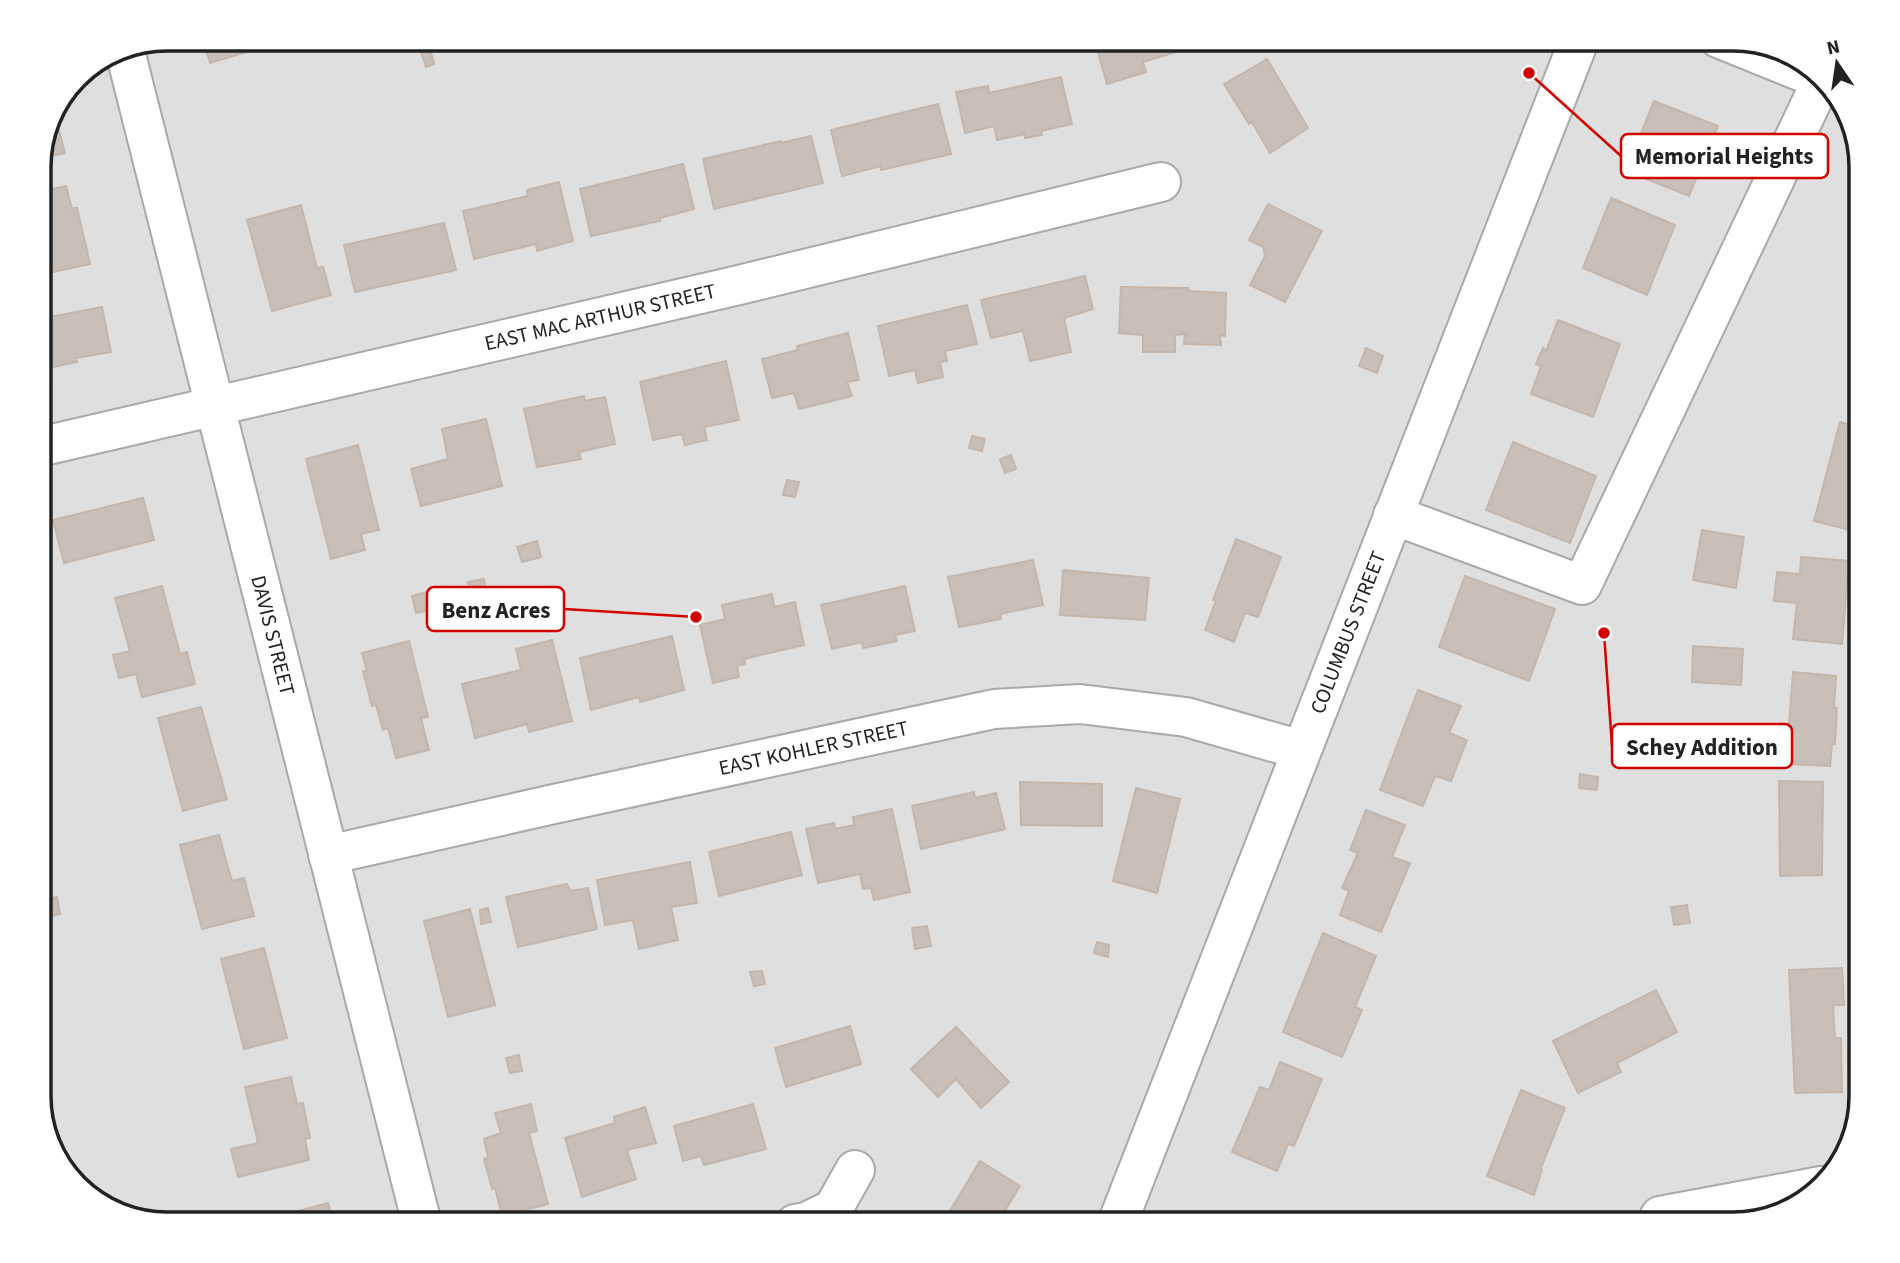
<svg xmlns="http://www.w3.org/2000/svg" width="1900" height="1263" viewBox="0 0 1900 1263" font-family="'Source Sans 3',sans-serif">
<style>
.residential{fill:#e0dfdf}
.building{fill:#c7bfb8;stroke:#c4b6ab;stroke-width:2}
.lines{fill:none;stroke-linecap:round;stroke-linejoin:round}
.minor-casing{stroke:#a9a9a9;stroke-width:42}
.minor{stroke:#fff;stroke-width:38}
.labels{text-anchor:middle;dominant-baseline:central;stroke-width:5;stroke-linejoin:round;paint-order:stroke}
.street-label{font-size:21px;fill:#222;stroke:#fff}
.rim{fill:none;stroke:#222;stroke-width:3.5}
.leader{fill:none;stroke:#d40000;stroke-width:2.5}
.callout-dot{fill:#d40000;stroke:#fff;stroke-width:2.5}
.callout{fill:#fff;stroke:#d40000;stroke-width:2.5}
.callout-label{font-size:23px;text-anchor:middle;font-weight:bold;fill:#222}
</style>
<rect width="100%" height="100%" fill="#f2efe9"/>
<path class="residential" d="M167 38H1733L1805 60 1848 110 1861 167V1096L1840 1168 1797 1207 1733 1224H167L95 1203 56 1160 39 1104V159L76 76 118 48Z"/>
<g class="building">
<path d="M208 38H249L253 50 210 63 203 40Z"/>
<path d="M1094 38H1183L1186 49 1143 62 1146 72 1107 84Z"/>
<path d="M430 49 434 64 426 67 421 52Z"/>
<path d="M1267 59 1308 128 1270 153 1252 122 1249 124 1224 84Z"/>
<path d="M1061 77 1072 124 1041 131 1042 135 1025 138V134L997 140 994 126 965 133 956 92 988 86 989 93Z"/>
<path d="M1654 101 1718 126 1689 196 1626 171Z"/>
<path d="M938 104 951 154 881 170V166L842 176 831 130Z"/>
<path d="M56 120 65 153 39 159Z"/>
<path d="M811 136 823 183 714 209 703 159 781 141V143Z"/>
<path d="M683 164 694 209 660 218V221L591 236 580 189Z"/>
<path d="M559 182 573 241 537 251 536 244 474 259 463 211 528 196 527 190Z"/>
<path d="M66 186 72 209 77 208 90 264 44 274 42 267 39 268V192Z"/>
<path d="M1611 198 1675 225 1647 295 1583 268Z"/>
<path d="M1268 204 1322 231 1285 302 1250 285 1265 256 1263 247 1249 240Z"/>
<path d="M301 205 317 268 323 267 331 295 272 311 247 220Z"/>
<path d="M444 223 456 270 355 292 344 245Z"/>
<path d="M1861 228V269L1848 263Z"/>
<path d="M1085 276 1093 309 1064 318 1071 352 1030 361 1023 331 991 338 981 300Z"/>
<path d="M1121 287 1188 288 1189 291 1226 293 1225 336 1220 335 1221 345 1184 344 1185 334 1175 335V352H1143V335L1119 333Z"/>
<path d="M967 305 977 344 945 351 947 361 940 362 943 377 918 383 915 370 889 376 878 326Z"/>
<path d="M102 307 111 352 76 358 77 362 39 370V319Z"/>
<path d="M1558 320 1620 344 1593 417 1531 394 1541 366 1536 364 1543 348 1546 351Z"/>
<path d="M848 333 859 380 847 382 852 396 799 409 794 393 772 398 762 359 798 350 797 346Z"/>
<path d="M1861 339V366L1853 363Z"/>
<path d="M1366 348 1383 356 1377 373 1359 366Z"/>
<path d="M726 361 739 420 704 427 707 440 685 445 682 434 653 440 640 382Z"/>
<path d="M1861 388V406L1856 404Z"/>
<path d="M584 396 585 401 605 397 615 444 579 452 581 459 537 467 524 409Z"/>
<path d="M486 419 502 486 421 506 411 469 448 459 442 429Z"/>
<path d="M1840 422 1861 428V502L1854 531 1814 521Z"/>
<path d="M972 436 985 439 982 451 969 448Z"/>
<path d="M1513 442 1596 476 1570 543 1486 510Z"/>
<path d="M358 445 379 530 361 534 365 550 331 559 306 459Z"/>
<path d="M1011 455 1016 469 1005 473 1000 459Z"/>
<path d="M787 480 799 482 795 497 783 495Z"/>
<path d="M143 498 154 540 64 563 53 520Z"/>
<path d="M1702 530 1744 537 1736 588 1693 580Z"/>
<path d="M1236 539 1281 557 1258 617 1245 613 1234 642 1205 630 1216 600H1213Z"/>
<path d="M537 541 541 557 522 562 517 547Z"/>
<path d="M1801 557 1849 561 1842 644 1793 639 1797 603 1774 601 1777 572 1800 574Z"/>
<path d="M1033 560 1043 605 1000 614 1001 619 959 627 948 577Z"/>
<path d="M1063 570 1149 578 1145 620 1060 615Z"/>
<path d="M1465 576 1555 609 1529 681 1439 647Z"/>
<path d="M484 579 486 592 471 594 468 582Z"/>
<path d="M162 586 180 654 187 652 195 684 142 697 136 674 119 678 113 655 130 651 115 598Z"/>
<path d="M905 586 915 631 895 635 897 641 863 648 862 642 832 649 821 605Z"/>
<path d="M427 592 431 610 416 613 412 596Z"/>
<path d="M772 594 774 607 795 602 804 645 744 659 745 664 737 666 739 677 713 683 700 625 725 619 722 605Z"/>
<path d="M672 636 684 690 640 702 639 697 591 710 580 658Z"/>
<path d="M552 640 572 721 529 732 527 724 475 738 462 684 521 670 516 649Z"/>
<path d="M409 641 428 717 421 718 429 750 396 758 388 728 383 730 376 705 372 706 363 671H367L362 653Z"/>
<path d="M1693 646 1743 649 1741 685 1692 682Z"/>
<path d="M1793 672 1836 676 1834 707 1837 708 1835 744H1832L1830 766 1786 764Z"/>
<path d="M1418 690 1461 706 1449 733 1467 740 1451 781 1435 776 1423 806 1380 790Z"/>
<path d="M201 707 227 799 183 811 158 718Z"/>
<path d="M1580 774 1598 777 1597 790 1579 788Z"/>
<path d="M1779 781 1823 782 1822 875 1780 876Z"/>
<path d="M1020 782 1102 784V826L1021 825Z"/>
<path d="M1136 788 1180 799 1157 893 1113 881Z"/>
<path d="M974 792 975 798 996 793 1005 829 921 849 912 806Z"/>
<path d="M892 809 910 892 874 900 871 888 863 889 860 874 818 883 806 829 834 823 835 829 854 825 853 817Z"/>
<path d="M1366 810 1405 825 1392 857 1410 863 1381 932 1340 915 1349 891 1342 888 1358 853 1350 850Z"/>
<path d="M791 832 802 875 719 896 709 852Z"/>
<path d="M219 835 232 881 244 878 254 916 202 929 180 845Z"/>
<path d="M690 862 697 903 671 907 678 940 639 949 633 920 605 925 597 880Z"/>
<path d="M567 884 570 891 588 888 597 929 518 947 506 897Z"/>
<path d="M57 897 60 914 44 918 41 901Z"/>
<path d="M1687 905 1690 923 1674 925 1671 907Z"/>
<path d="M488 908 491 922 481 924 480 910Z"/>
<path d="M470 909 495 1005 448 1017 424 921Z"/>
<path d="M927 926 931 946 915 949 912 928Z"/>
<path d="M1323 933 1376 956 1355 1007 1362 1010 1342 1057 1283 1032Z"/>
<path d="M1097 942 1109 945 1108 957 1094 953Z"/>
<path d="M264 948 287 1038 244 1049 221 959Z"/>
<path d="M1842 968 1844 1005H1833L1835 1038H1841L1842 1092 1795 1093 1789 970Z"/>
<path d="M762 971 765 984 754 986 750 972Z"/>
<path d="M1656 990 1677 1032 1617 1063 1621 1072 1578 1093 1553 1041Z"/>
<path d="M850 1026 861 1064 786 1087 775 1048Z"/>
<path d="M956 1027 1009 1082 981 1108 956 1079 938 1097 911 1069Z"/>
<path d="M519 1055 522 1071 510 1073 506 1058Z"/>
<path d="M1280 1062 1322 1079 1294 1146 1288 1144 1277 1171 1232 1152 1260 1087 1269 1090Z"/>
<path d="M291 1077 297 1104 303 1103 310 1138 305 1139 309 1160 238 1177 231 1149 258 1143 245 1087Z"/>
<path d="M1521 1090 1565 1108 1541 1168 1542 1170 1534 1195 1487 1176Z"/>
<path d="M531 1104 537 1131 529 1133 548 1204 502 1216 495 1188 492 1189 484 1159 488 1158 484 1139 501 1133 495 1113Z"/>
<path d="M753 1104 766 1149 704 1165 701 1156 683 1161 674 1126Z"/>
<path d="M645 1107 656 1143 627 1150 636 1179 582 1197 565 1138 615 1123 614 1117Z"/>
<path d="M980 1161 1020 1186 997 1224H942Z"/>
<path d="M328 1203 334 1224H251Z"/>
<path d="M168 1216 172 1224 159 1222V1221Z"/>
</g>
<g class="lines">
<defs>
<g id="minor">
<path d="M1718 38 1822 80"/>
<path id="s1" d="M124 47 422 1224"/>
<path id="s2" d="M39 447 739 285 1161 182"/>
<path d="M1393 515 1582 585 1822 80"/>
<path id="s3" d="M328 855 554 804 994 709 1080 704 1186 717 1301 750"/>
<path d="M1660 1216 1821 1186"/>
<path d="M795 1224 806 1222 833 1209 855 1170"/>
<path id="s4" d="M1117 1224 1580 38"/>
</g>
</defs>
<use href="#minor" class="minor-casing"/>
<use href="#minor" class="minor"/>
</g>
<g class="labels">
<g class="street-label">
<text stroke="none"><textPath href="#s2" startOffset="576">EAST MAC ARTHUR STREET</textPath></text>
<text stroke="none"><textPath href="#s4" startOffset="635">COLUMBUS STREET</textPath></text>
<text stroke="none"><textPath href="#s1" startOffset="607">DAVIS STREET</textPath></text>
<text stroke="none"><textPath href="#s3" startOffset="497">EAST KOHLER STREET</textPath></text>
</g>
</g>
<path d="M0 0H1900V1263H0ZM167 51H1733A116 116 0 0 1 1849 167V1096A116 116 0 0 1 1733 1212H167A116 116 0 0 1 51 1096V167A116 116 0 0 1 167 51Z" fill="#fff" fill-rule="evenodd"/>
<path class="rim" d="M167 51H1733A116 116 0 0 1 1849 167V1096A116 116 0 0 1 1733 1212H167A116 116 0 0 1 51 1096V167A116 116 0 0 1 167 51Z"/>
<path class="leader" d="M1529 73L1621 156M696 617L564 609M1604 633L1612 746"/>
<g class="callout-dot">
<circle cx="1529" cy="73" r="7"/>
<circle cx="696" cy="617" r="7"/>
<circle cx="1604" cy="633" r="7"/>
</g>
<g class="callout">
<rect x="1621" y="134" width="207" height="44" rx="7"/>
<rect x="427" y="587" width="137" height="44" rx="7"/>
<rect x="1612" y="724" width="180" height="44" rx="7"/>
</g>
<g class="callout-label">
<text x="1724" y="164">Memorial Heights</text>
<text x="496" y="618">Benz Acres</text>
<text x="1702" y="755">Schey Addition</text>
</g>
<g transform="translate(1837 63) rotate(347)" stroke="#ffffff" stroke-width="5" paint-order="stroke">
<path d="M0-5L12 26L0 18L-12 26Z" fill="#222222"/>
<text y="-10" font-size="19" font-weight="bold" text-anchor="middle" fill="#222222">N</text>
</g>
</svg>
